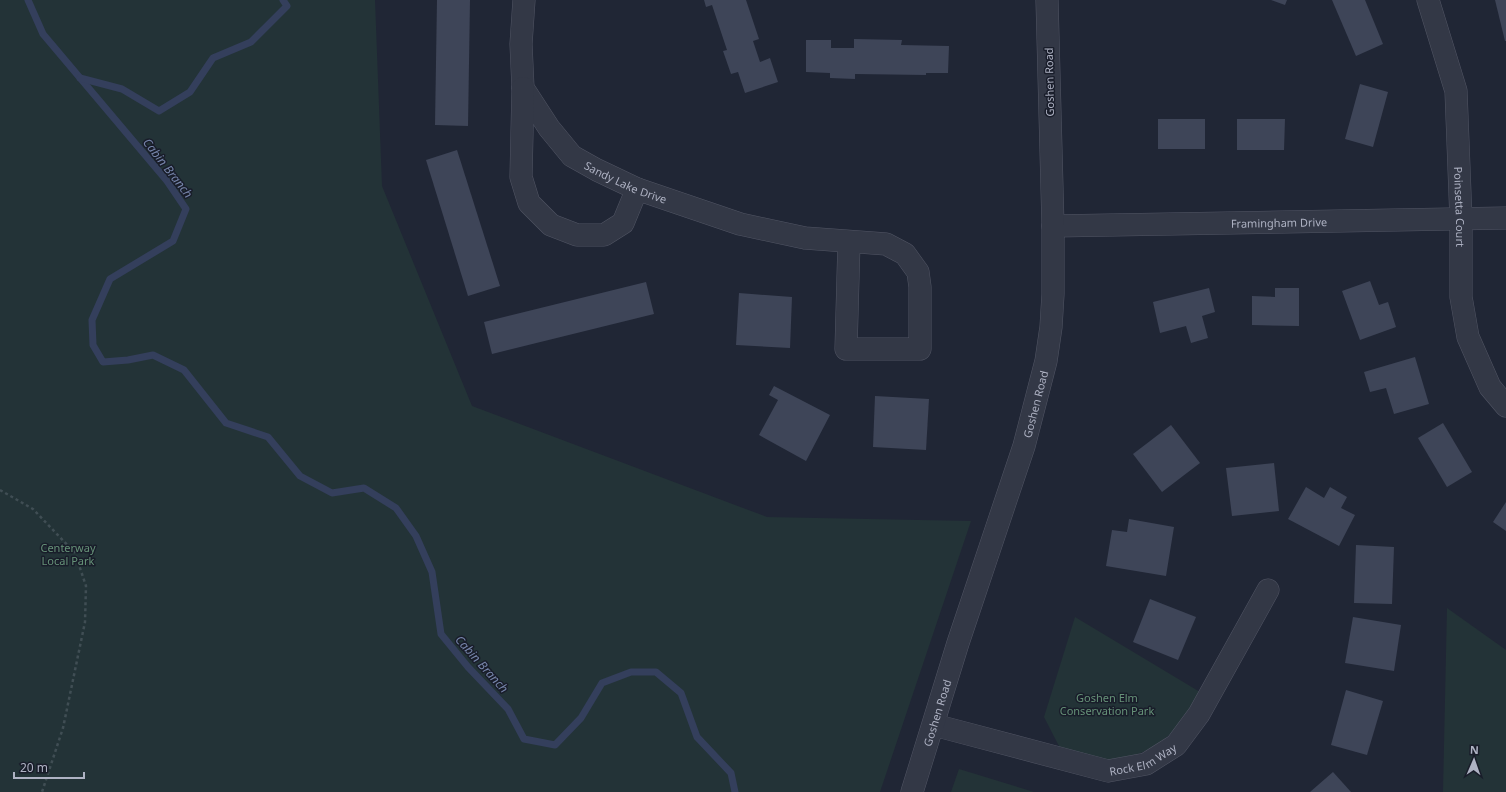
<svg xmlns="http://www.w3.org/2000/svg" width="1506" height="792" viewBox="0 0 1506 792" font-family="'Noto Sans',sans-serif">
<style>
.green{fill:#233337}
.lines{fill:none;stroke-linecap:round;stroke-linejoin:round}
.stream{stroke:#343f5c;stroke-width:7}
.building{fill:#3e4558}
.minor-casing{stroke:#515564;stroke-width:23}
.path{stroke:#404e54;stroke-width:2.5;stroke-dasharray:3 3;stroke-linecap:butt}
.minor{stroke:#333846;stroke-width:22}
.labels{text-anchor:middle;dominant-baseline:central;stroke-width:3;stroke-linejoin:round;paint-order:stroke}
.street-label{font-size:11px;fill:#aeb2c3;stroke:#191d2a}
.park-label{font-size:11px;fill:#669278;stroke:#191d2a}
.water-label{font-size:12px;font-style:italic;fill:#7685aa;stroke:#191d2a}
</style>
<rect width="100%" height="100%" fill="#202635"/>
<g class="green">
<path d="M0 0H375L382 186 472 406 767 517 971 521 880 792H0Z"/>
<path d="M1447 608 1506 650V792H1443Z"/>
<path d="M1075 617 1200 692C1195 701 1190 710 1184 718 1164 747 1132 762 1097 760 1085 759 1073 753 1061 750L1044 717Z"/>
<path d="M959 769 1034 792H951Z"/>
</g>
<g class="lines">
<g class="stream">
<path d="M28 0 43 34 167 181 186 209 173 241 110 279 92 320 93 345 103 362 128 360 153 355 184 370 226 423 268 437 300 476 332 493 364 488 396 508 416 536 432 572 441 634 468 667 508 709 524 739 555 745 581 718 602 683 631 672H656L681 693 697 737 731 773 735 792"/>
<path d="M80 78 122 89 159 111 190 92 213 58 251 42 287 6 283 0"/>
</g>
</g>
<g class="building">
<path d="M437 0H470L468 126 435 125Z"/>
<path d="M704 0H746L759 39 753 41 760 62 770 58 778 82 745 93 738 72 731 74 723 51 727 50 712 5 706 7Z"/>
<path d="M1271 0H1287L1285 5Z"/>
<path d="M1332 0H1365L1383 44 1356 56Z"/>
<path d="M1495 0H1506V41H1505Z"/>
<path d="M854 39 902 40 901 45 949 46 948 73H926V75L855 74V79L830 78V73L806 72V40H831V48H854Z"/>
<path d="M1360 84 1388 92 1373 147 1345 139Z"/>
<rect x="1158" y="119" width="47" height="30"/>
<path d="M1237 119H1285L1284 150H1237Z"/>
<path d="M457 150 500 286 468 296 426 160Z"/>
<path d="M1370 281 1379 305 1388 302 1396 327 1360 340 1342 291Z"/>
<path d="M646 282 654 314 492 354 484 322Z"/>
<path d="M1209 288 1215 312 1202 316 1208 338 1191 343 1186 326 1160 333 1153 302Z"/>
<path d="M1275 288H1299V326L1252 325V296L1275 297Z"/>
<path d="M739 293 792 297 790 348 736 345Z"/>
<path d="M1415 357 1429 404 1394 414 1386 388 1370 392 1364 372Z"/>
<path d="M774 386 830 415 806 461 759 435 778 400 769 395Z"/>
<path d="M875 396 929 399 926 450 873 447Z"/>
<path d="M1443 423 1472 472 1447 487 1418 438Z"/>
<path d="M1171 425 1200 463 1162 492 1133 454Z"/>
<path d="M1274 463 1279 511 1232 516 1226 468Z"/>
<path d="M1306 487 1324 498 1330 487 1347 497 1341 508 1355 515 1339 546 1288 519Z"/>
<path d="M1506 502V531L1493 522Z"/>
<path d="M1129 519 1174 527 1166 576 1106 566 1112 530 1127 532Z"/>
<path d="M1356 545 1394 547 1392 604 1354 603Z"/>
<path d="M1150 599 1196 617 1178 660 1133 642Z"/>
<path d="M1353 617 1401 625 1394 671 1345 663Z"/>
<path d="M1346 690 1383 701 1367 755 1331 745Z"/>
<path d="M1333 772 1351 792H1310Z"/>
</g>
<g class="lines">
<defs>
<g id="minor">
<path id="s1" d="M524 0 521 44 523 88 549 128 572 156 597 170 637 189 740 224 805 238 886 244 905 254 918 272 920 287V349H846L849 242"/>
<path id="s2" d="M1428 0 1456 91 1461 220V297L1468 337 1490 387 1506 406"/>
<path d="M523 88 521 177 529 203 551 225 577 235H604L623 223 637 189"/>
<path id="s3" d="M1053 226 1506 218"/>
<path id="s4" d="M934 725 1108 771 1146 764 1176 745 1199 714 1268 590"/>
<path id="s5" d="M912 792 958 643 1024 446 1046 361 1051 327 1053 294V226L1047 0"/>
</g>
</defs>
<use href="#minor" class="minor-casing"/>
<path class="path" d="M0 490 33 509 75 553 86 586 85 622 63 728 42 792"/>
<use href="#minor" class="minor"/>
</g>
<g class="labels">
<g class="street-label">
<text transform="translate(1049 82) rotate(-91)">Goshen Road</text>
<text stroke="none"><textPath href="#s1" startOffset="232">Sandy Lake Drive</textPath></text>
<text stroke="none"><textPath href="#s2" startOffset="211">Poinsetta Court</textPath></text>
<text stroke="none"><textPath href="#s3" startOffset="226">Framingham Drive</textPath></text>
<text stroke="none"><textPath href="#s5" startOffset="407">Goshen Road</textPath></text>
<text stroke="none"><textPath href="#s5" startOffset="83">Goshen Road</textPath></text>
<text stroke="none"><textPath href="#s4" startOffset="217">Rock Elm Way</textPath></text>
</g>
<g class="park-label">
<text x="68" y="547">Centerway<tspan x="68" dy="13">Local Park</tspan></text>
<text x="1107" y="697">Goshen Elm<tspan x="1107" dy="13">Conservation Park</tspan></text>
</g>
<g class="water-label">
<text transform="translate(168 168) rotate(52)">Cabin Branch</text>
<text transform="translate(482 664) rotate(48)">Cabin Branch</text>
</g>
</g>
<g transform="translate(1474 760) rotate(2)" stroke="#191d2a" stroke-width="3" paint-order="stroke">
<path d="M0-3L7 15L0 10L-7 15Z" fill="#aeb2c3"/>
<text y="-6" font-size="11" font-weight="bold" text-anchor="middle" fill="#aeb2c3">N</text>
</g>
<path d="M14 772v6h70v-6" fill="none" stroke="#aeb2c3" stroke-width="2"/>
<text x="20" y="772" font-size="12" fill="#aeb2c3" stroke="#191d2a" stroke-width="3" paint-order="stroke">20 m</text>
</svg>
